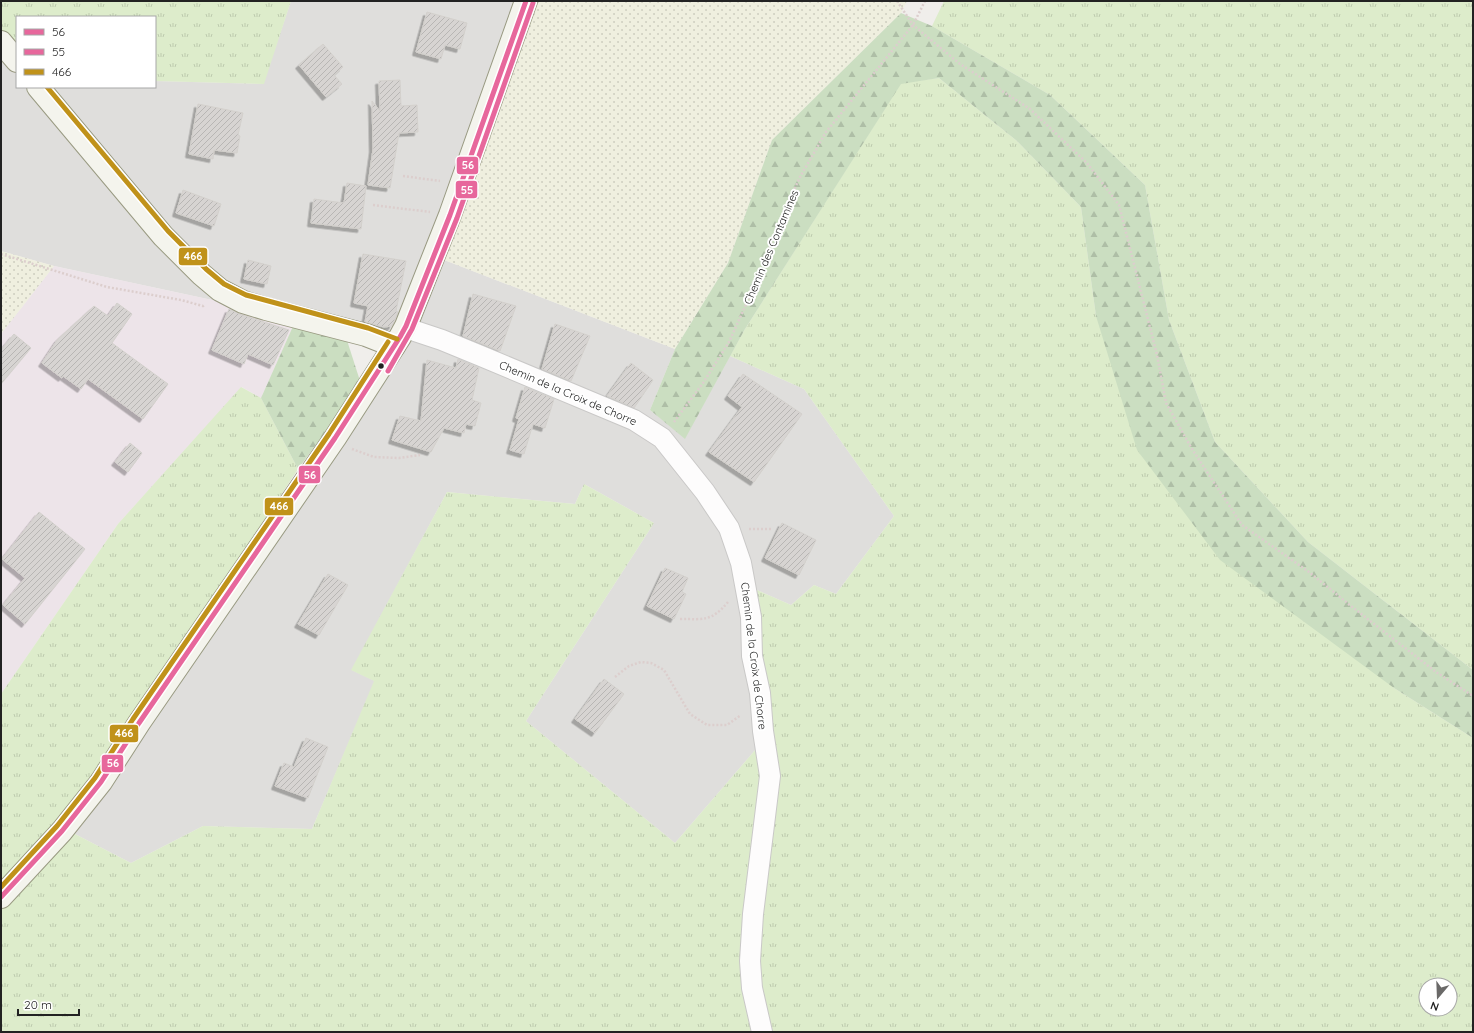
<svg xmlns="http://www.w3.org/2000/svg" width="1474" height="1033" viewBox="0 0 1474 1033" font-family="Quicksand,sans-serif">
<style>
.residential{fill:#dfdedc}
.industrial{fill:#ede4e9}
.farmland{fill:url(#farmland-dots)}
.grass{fill:url(#grass-tufts);fill-rule:evenodd}
.forest{fill:url(#forest-firs)}
.building{fill:url(#building-hatch);stroke:#d3d0cc;filter:url(#shadow)}
.lines{fill:none;stroke-linecap:round;stroke-linejoin:round}
.street-casing{stroke:#c9c8c7;stroke-width:22}
.secondary-casing{stroke:#999a82;stroke-width:24}
.path{stroke:#dccecd;stroke-width:2.5;stroke-dasharray:2 2;stroke-linecap:butt}
.street{stroke:#fdfcfc;stroke-width:20}
.secondary{stroke:#f4f4ed;stroke-width:22}
.bus-1-casing{stroke:#fff;stroke-width:8}
.bus-2-casing{stroke:#fff;stroke-width:8}
.bus-3-casing{stroke:#fff;stroke-width:8}
.bus-1{stroke:#e7679c;stroke-width:5}
.bus-2{stroke:#e7679c;stroke-width:5}
.bus-3{stroke:#c0921a;stroke-width:5}
.bus-dot{fill:#222;stroke:#fff;stroke-width:1.5}
.labels{text-anchor:middle;dominant-baseline:central;stroke-width:4;stroke-linejoin:round;paint-order:stroke}
.street-label{font-size:11px;fill:#222;stroke:#fff}
.line-badge{stroke:#fff;stroke-width:1.5}
.badge-label{font-size:11px;text-anchor:middle;font-weight:bold;fill:#fff}
</style>
<defs>
<pattern id="farmland-dots" width="8" height="8" patternUnits="userSpaceOnUse"><rect width="8" height="8" fill="#efefdf"/><path d="M2 2h.1M6 6h.1" fill="none" stroke="#cdcdbf" stroke-width="1.8" stroke-linecap="round"/></pattern>
<pattern id="grass-tufts" width="24" height="20" patternUnits="userSpaceOnUse"><rect width="24" height="20" fill="#ddeccb"/><path d="M3 7l-1-3M5 7V3M7 7l1-3M15 17l-1-3M17 17v-4M19 17l1-3" fill="none" stroke="#bdcaae"/></pattern>
<pattern id="forest-firs" width="22" height="20" patternUnits="userSpaceOnUse"><rect width="22" height="20" fill="#cbdec1"/><path d="M5 1l3.5 6h-7zM16 11l3.5 6h-7z" fill="#aebea6"/></pattern>
<pattern id="building-hatch" width="6" height="6" patternUnits="userSpaceOnUse"><rect width="6" height="6" fill="#d7d4d2"/><path d="M-1 1l2-2M0 6l6-6M5 7l2-2" fill="none" stroke="#b8b6b4"/></pattern>
<filter id="shadow"><feDropShadow dx="-3.5" dy="3.5" stdDeviation="0" flood-color="#0004"/></filter>
</defs>
<rect width="100%" height="100%" fill="#f0eeeb"/>
<path class="residential" d="M291 1H534L439 258 675 349 650 410 685 438 730 356 804 389 894 516 836 594 814 585 791 605 757 590 769 734 675 843 526 721 654 523 584 484 575 504 447 492 352 670 375 681 312 829 203 826 131 863 73 833 383 348 231 304 54 266 1 251V33L17 50V87H155V81L263 84Z"/>
<path class="industrial" d="M54 266 231 304 294 324 261 398 242 387 118 524 1 694V334Z"/>
<g class="farmland">
<path d="M534 1H907L901 13 772 140 728 263 675 349 439 258Z"/>
<path d="M1 251 54 266 1 334Z"/>
</g>
<g class="grass">
<path d="M1 1H291L264 84 155 81V17H17V50L1 33Z"/>
<path d="M944 1H1473V670L1308 542 1215 442 1169 320 1145 185 1050 95 932 26Z"/>
<path d="M939 78 1017 141 1081 207 1096 316 1394 688 1473 738V1032H1V694L118 524 241 387 261 398 298 469 77 804 73 833 131 863 203 826 312 829 374 681 351 670 447 492 575 504 584 484 654 523 526 721 675 843 769 734 757 590 791 605 814 585 836 594 894 516 804 389 730 356 745 329 901 83ZM1426 985H1450V1009H1426Z"/>
</g>
<g class="forest">
<path d="M901 13 932 26 1050 95 1145 185 1169 320 1215 442 1308 542 1473 670V738L1394 688 1220 560 1137 450 1096 316 1081 207 1017 141 939 78 901 84 745 329 685 439 650 410 675 349 728 263 772 140Z"/>
<path d="M294 324 344 331 361 384 298 469 261 398Z"/>
</g>
<g class="building">
<path d="M427 12 467 23 460 49 445 45 441 59 416 52Z"/>
<path d="M323 44 343 67 334 75 342 84 326 97 299 65Z"/>
<path d="M400 80 401 106 417 105 418 132 399 133 390 188 368 185 373 149 372 101 380 111 379 81Z"/>
<path d="M198 104 243 113 238 135 240 136 237 153 214 150 213 159 189 154Z"/>
<path d="M347 183 366 186 361 229 311 223 314 199 344 203Z"/>
<path d="M183 190 221 204 214 226 176 213Z"/>
<path d="M363 254 406 261 396 311 398 312 392 326 384 327 365 322 368 306 354 303Z"/>
<path d="M248 260 271 266 267 284 244 279Z"/>
<path d="M473 294 516 306 500 351 463 336Z"/>
<path d="M117 303 132 314 112 343 168 384 143 419 88 379 81 389 63 376 62 378 42 363 58 339 94 306 108 316Z"/>
<path d="M229 309 239 314 289 330 273 365 248 354 244 364 212 350Z"/>
<path d="M555 324 590 336 571 381 542 369Z"/>
<path d="M14 334 31 348 1 384V350Z"/>
<path d="M458 359 479 368 472 400 481 403 475 426 466 424 464 433 444 428 431 452 392 440 400 416 421 421 427 360 456 368Z"/>
<path d="M631 363 653 380 634 408 607 396Z"/>
<path d="M743 374 802 414 754 482 709 452 742 407 728 396Z"/>
<path d="M525 387 554 399 545 428 533 424 524 454 510 450 519 419 516 418Z"/>
<path d="M130 443 142 453 128 472 115 462Z"/>
<path d="M39 512 85 549 25 624 3 605 25 578 2 559Z"/>
<path d="M782 523 816 540 799 575 765 558Z"/>
<path d="M665 568 688 578 682 592 686 594 674 619 647 606Z"/>
<path d="M328 574 348 585 319 635 298 624Z"/>
<path d="M604 679 624 694 595 733 575 719Z"/>
<path d="M306 738 328 747 308 798 275 786 284 763 294 767Z"/>
</g>
<g class="lines">
<defs>
<path id="street" d="M406 326 415 331 442 340 481 356 634 420 662 438 705 492 729 528 741 563 751 617 752 656 760 693 763 731 770 776 753 914 750 961 752 988 762 1032"/>
<g id="secondary">
<path d="M1 42 17 61"/>
<path d="M38 87 163 236 201 274 220 290 243 302 266 309 366 335 394 346"/>
<path d="M1 897 62 831 101 782 139 723 335 438 400 337 406 326 450 215 526 1"/>
</g>
</defs>
<use href="#street" class="street-casing"/>
<use href="#secondary" class="secondary-casing"/>
<g class="path">
<path d="M897 1 913 25 960 64 1030 109 1087 163 1119 205 1157 355 1166 403 1192 449 1242 525 1309 572 1351 606 1436 672 1473 696"/>
<path d="M403 176 440 181"/>
<path d="M373 205 430 212"/>
<path d="M1 254 107 287 181 300 203 306 205 304"/>
<path d="M674 422 703 383 729 342 763 267 777 227 800 177 826 132 913 25 925 1"/>
<path d="M352 449 374 457 399 458 420 455"/>
<path d="M749 529H771"/>
<path d="M680 619C704 619 711 622 728 602"/>
<path d="M615 677 629 666 641 662 651 663 664 670 690 714 707 725H727L741 715"/>
</g>
<use href="#street" class="street"/>
<use href="#secondary" class="secondary"/>
<defs>
<path id="bus-1" d="M1 897 62 831 101 782 139 723 335 438 400 337 406 326 450 215 526 1"/>
<path id="bus-2" d="M388 371 412 329 457 218 533 3"/>
<g id="bus-3">
<path d="M47 87 168 231 206 269 224 284 246 295 368 328 397 339"/>
<path d="M1 887 57 826 95 778 133 719 329 434 388 342"/>
</g>
</defs>
<use href="#bus-1" class="bus-1-casing"/>
<use href="#bus-2" class="bus-2-casing"/>
<use href="#bus-3" class="bus-3-casing"/>
<use href="#bus-1" class="bus-1"/>
<use href="#bus-2" class="bus-2"/>
<use href="#bus-3" class="bus-3"/>
</g>
<circle class="bus-dot" cx="381" cy="366" r="3.5"/>
<g class="labels">
<g class="street-label">
<text transform="translate(771 247) rotate(-67)">Chemin des Contamines</text>
<text transform="translate(568 393) rotate(23)">Chemin de la Croix de Chorre</text>
<text transform="translate(754 656) rotate(83)">Chemin de la Croix de Chorre</text>
</g>
</g>
<g class="line-badge">
<rect x="456" y="156" width="23" height="19" rx="4" fill="#e7679c"/>
<rect x="455" y="180" width="23" height="19" rx="4" fill="#e7679c"/>
<rect x="178" y="247" width="30" height="19" rx="4" fill="#c0921a"/>
<rect x="298" y="465" width="23" height="19" rx="4" fill="#e7679c"/>
<rect x="264" y="497" width="30" height="19" rx="4" fill="#c0921a"/>
<rect x="109" y="724" width="30" height="19" rx="4" fill="#c0921a"/>
<rect x="101" y="754" width="23" height="19" rx="4" fill="#e7679c"/>
</g>
<g class="badge-label">
<text x="468" y="169">56</text>
<text x="467" y="194">55</text>
<text x="193" y="260">466</text>
<text x="310" y="479">56</text>
<text x="279" y="510">466</text>
<text x="124" y="737">466</text>
<text x="113" y="767">56</text>
</g>
<rect width="1474" height="1033" fill="none" stroke="#222222" stroke-width="4"/>
<rect x="16" y="16" width="140" height="72" fill="#ffffff" stroke="#a7a7a7"/>
<rect x="24" y="29" width="20" height="6" fill="#e7679c" stroke="#a7a7a7"/>
<text x="52" y="36" font-size="12" fill="#222222">56</text>
<rect x="24" y="49" width="20" height="6" fill="#e7679c" stroke="#a7a7a7"/>
<text x="52" y="56" font-size="12" fill="#222222">55</text>
<rect x="24" y="69" width="20" height="6" fill="#c0921a" stroke="#a7a7a7"/>
<text x="52" y="76" font-size="12" fill="#222222">466</text>
<g transform="translate(1438 997) rotate(199)"><circle r="19" fill="#ffffff" stroke="#a7a7a7"/>
<path d="M0-3L7 15L0 10L-7 15Z" fill="#6a6968"/>
<text y="-6" font-size="11" font-weight="bold" text-anchor="middle" fill="#222222">N</text>
</g>
<path d="M18 1009v6h61v-6" fill="none" stroke="#222222" stroke-width="2"/>
<text x="24" y="1009" font-size="12" fill="#222222" stroke="#ffffff" stroke-width="3" paint-order="stroke">20 m</text>
</svg>
